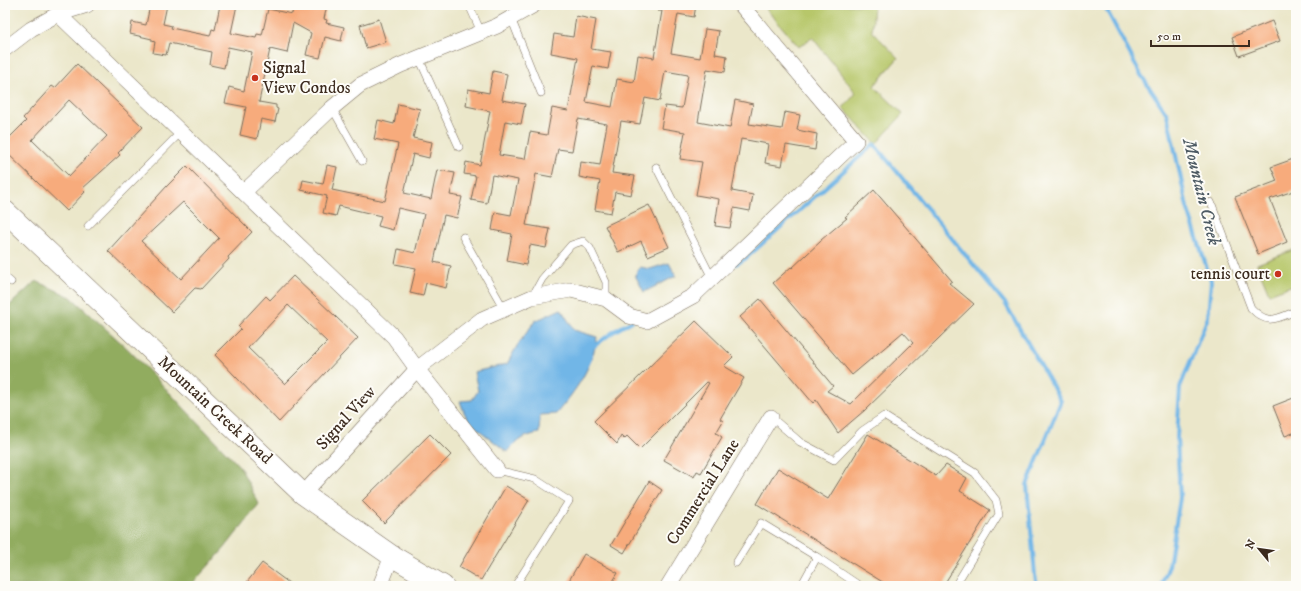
<svg xmlns="http://www.w3.org/2000/svg" width="1301" height="591" viewBox="0 0 1301 591" font-family="'IM FELL DW Pica',serif">
<style>
.green{fill:#b7c76a;stroke:#797844}
.forest{fill:#91ac5e;stroke:#666b3e}
.water{fill:#71b6e7;stroke:#567082}
.lines{fill:none;stroke-linecap:round;stroke-linejoin:round}
.stream{stroke:#71b6e7;stroke-width:4}
.building{fill:#f7ab7b;fill-rule:evenodd}
.service-casing{stroke:#796c5a;stroke-width:8}
.minor-casing{stroke:#796c5a;stroke-width:16}
.secondary-casing{stroke:#796c5a;stroke-width:22}
.service{stroke:#fff;stroke-width:7}
.minor{stroke:#fff;stroke-width:15}
.secondary{stroke:#fff;stroke-width:21}
.poi-dot{fill:#c8321e;stroke:#fdfcf7;stroke-width:1.5}
.labels{text-anchor:middle;dominant-baseline:central;stroke-width:4;stroke-linejoin:round;paint-order:stroke}
.poi-label{font-size:17px;fill:#3b2a1e;stroke:#fdfcf7;text-anchor:start}
.street-label{font-size:17px;fill:#3b2a1e;stroke:#fdfcf7}
.water-label{font-size:18px;font-style:italic;fill:#4e5b64;stroke:#fdfcf7}
</style>
<rect width="100%" height="100%" fill="#fdfcf7"/>
<filter id="ink" filterUnits="userSpaceOnUse"><feTurbulence type="fractalNoise" baseFrequency=".025" numOctaves="2"/><feDisplacementMap in="SourceGraphic" scale="8" xChannelSelector="R" yChannelSelector="G"/><feConvolveMatrix kernelMatrix="1 2 1 2 8 2 1 2 1" color-interpolation-filters="sRGB"/></filter>
<filter id="wash" filterUnits="userSpaceOnUse"><feTurbulence type="fractalNoise" baseFrequency=".012" numOctaves="4" result="noise"/><feDisplacementMap in="SourceGraphic" scale="16" xChannelSelector="R" yChannelSelector="G"/><feGaussianBlur stdDeviation="0.9" result="paint"/><feColorMatrix in="noise" values="0 0 0 0 0 0 0 0 0 0 0 0 0 0 0 0 0 1.4 0 .05"/><feComposite in="paint" operator="in"/></filter>
<g filter="url(#wash)">
<rect width="100%" height="100%" fill="#ebe7ca"/>
<g class="green">
<path d="M763 5H874L872 31 898 58 874 86 903 114 876 144 843 108 856 93 812 37 799 47Z"/>
<path d="M1296 249V284L1269 294 1257 264Z"/>
</g>
<path class="forest" d="M36 281 71 297 129 350 240 467 259 504 224 549 190 586H5V308L11 304Z"/>
<g class="water">
<path d="M669 263 676 276 644 292 635 275 640 267 650 269Z"/>
<path d="M561 309 574 330 597 337C592 369 576 390 556 414L540 415 539 433C524 436 516 440 507 452L469 422 464 412 460 401 472 400 478 391 474 372 507 364 517 346 535 321Z"/>
</g>
<g class="lines">
<g class="stream">
<path d="M1104 5 1141 75 1167 114 1187 207 1211 281 1208 317 1180 387 1177 437 1180 498 1169 566 1161 586"/>
<path d="M736 264 745 259 874 144 1005 303 1061 401 1027 485 1035 575 1037 586"/>
<path d="M593 347 613 332 632 321"/>
</g>
</g>
<g id="blocks">
<g class="building">
<path d="M150 5H167L163 24 172 26 171 28 210 36 212 29 215 30 220 5H237L231 33 256 38 257 34 262 35 268 9 292 14 293 7 310 10 311 5H327L324 19 327 20 326 23 344 27 341 41 325 37 320 58 306 55 311 33 293 23 287 53 270 49 259 102 276 105V108L278 109 275 122 261 119 257 139 240 135 246 107 225 103 229 87 244 91 252 52 228 47 224 68 210 65 212 52 169 43 166 55 153 53 155 42 152 41V39L130 34 132 22 146 25Z"/>
<path d="M658 5H696L694 17 678 14 671 53 700 58 705 29 719 31 715 54 727 56 725 72 707 69 698 122 730 128 735 100 753 104 749 124 782 129 785 112 800 115 797 130 817 134 815 150 786 145 782 166 765 163 768 144 741 139 732 191 753 195 750 211 734 208 730 228 715 226 719 199 696 195 702 162 680 159 685 132 661 128 665 106 682 108 688 75 665 71 660 101 645 98 640 124 621 121 612 173 635 176 631 195 615 192 611 213 595 210 600 181 579 177 581 162 600 165 607 124 578 119 572 151 558 149 552 177 536 174 526 225 550 229 546 248 530 245 526 265 507 261 512 234 492 230 495 212 511 215 518 180 492 175 487 203 471 200 476 176 464 174 466 162 480 165 490 111 466 106 468 89 489 93 493 71 507 74 502 100 525 104 521 124 505 121 499 155 525 159 530 132 547 135 552 108 568 111 578 58 551 53 554 34 573 37 576 16 596 20 591 49 611 52 608 69 593 66 586 102 612 107 617 79 634 82 638 55 654 58 662 11H658Z"/>
<path d="M379 19 386 42 366 48 360 25Z"/>
<path d="M1272 21 1280 41 1239 56 1232 37Z"/>
<path d="M77 64 143 127 118 153 120 155 82 189 85 192 67 211 5 151V142L26 121 23 118 52 86 55 88ZM69 100 107 136 69 176 32 140Z"/>
<path d="M398 104 420 109 413 138 432 142 429 158 413 154 404 193 431 199 437 170 455 173 450 195 462 197 457 218 444 215 434 262 451 266 446 288 426 283 423 296 410 293 416 268 395 264 398 249 415 253 424 214 398 208 393 230 378 226 381 216 339 206 336 216 323 213 327 196 301 190 303 180 323 184 327 165 337 167 332 190 385 201 398 144 374 139 378 120 394 124Z"/>
<path d="M1296 158V190L1270 199 1287 242 1258 254 1235 197 1277 181 1271 167Z"/>
<path d="M187 166 252 232 228 257 229 259 201 289 195 288 172 312 108 251 167 186ZM183 202 219 238 181 279 141 241Z"/>
<path d="M874 190 952 281 949 283 974 304 865 410 838 433 816 400 813 403 740 317 760 299 833 386 827 391 851 404 913 343 903 332 852 375 773 283 791 267 792 268 821 241V240L847 218 845 217Z"/>
<path d="M649 205 669 247 648 256 641 241 618 252 605 226Z"/>
<path d="M293 276 358 338 279 422 215 355 241 329 238 326 266 296 270 300ZM288 305 327 342 285 384 248 348Z"/>
<path d="M696 321 733 357 724 366 744 378 720 419 723 421 716 433 722 437 701 473 697 471 694 477 664 460 709 383 707 382 640 449 627 436 624 439 621 436 617 444 594 421Z"/>
<path d="M1296 397V432L1285 436 1273 406Z"/>
<path d="M430 434 451 455 384 523 362 501Z"/>
<path d="M868 434 936 476 946 465 967 478 960 491 990 510 943 586H889L757 504 778 468 828 499Z"/>
<path d="M649 481 662 490 624 553 611 545Z"/>
<path d="M506 486 529 500 481 580 459 567Z"/>
<path d="M584 554 618 573 610 586H566Z"/>
<path d="M262 563 293 586H244Z"/>
</g>
</g>
</g>
<g filter="url(#ink)">
<use href="#blocks" fill-opacity="0" stroke="#796c5a" stroke-width="1"/>
<g class="lines">
<defs>
<g id="service">
<path d="M469 5 481 32"/>
<path d="M511 18 541 93"/>
<path d="M419 58 459 147"/>
<path d="M332 108 362 161"/>
<path d="M656 167 712 278"/>
<path d="M1211 202 1251 308C1268 326 1276 319 1296 311"/>
<path d="M88 226 181 132"/>
<path d="M463 237 504 309"/>
<path d="M5 277 11 282"/>
<path d="M532 297 542 279 571 245 583 241 590 248 606 282V299"/>
<path d="M771 417 800 442 834 460 862 431 884 416 975 473 996 500 999 514 955 586"/>
<path d="M497 470 535 479 569 501 515 586"/>
<path d="M817 557 860 586"/>
<path d="M736 563 761 523 817 557 801 586"/>
</g>
<g id="minor">
<path d="M58 14 87 5"/>
<path d="M5 49 31 29 58 14 394 337 417 369 497 470"/>
<path d="M244 192 332 108 360 85 401 65 497 26 534 5"/>
<path d="M303 494 417 369 482 319 532 297 571 290 606 299 629 316 647 321 693 296 856 141 741 5"/>
<path d="M380 586 392 556"/>
<path d="M668 586 771 417"/>
</g>
<path id="secondary" d="M5 211 303 494 392 556 443 586"/>
</defs>
<use href="#service" class="service-casing"/>
<use href="#minor" class="minor-casing"/>
<use href="#secondary" class="secondary-casing"/>
<use href="#service" class="service"/>
<use href="#minor" class="minor"/>
<use href="#secondary" class="secondary"/>
</g>
</g>
<g class="poi-dot">
<circle cx="255" cy="78" r="4"/>
<circle cx="1278" cy="274" r="4"/>
</g>
<g class="labels">
<g class="poi-label">
<text x="263" y="68">Signal<tspan x="263" dy="20">View Condos</tspan></text>
<text x="1270" y="274" text-anchor="end">tennis court</text>
</g>
<g class="street-label">
<text transform="translate(215 410) rotate(43)">Mountain Creek Road</text>
<text transform="translate(346 418) rotate(-48)">Signal View</text>
<text transform="translate(703 492) rotate(-58)">Commercial Lane</text>
</g>
<g class="water-label">
<text transform="translate(1201 192) rotate(76)">Mountain Creek</text>
</g>
</g>
<rect width="1301" height="591" fill="none" stroke="#fdfcf7" stroke-width="20"/>
<g transform="translate(1259 549) rotate(299)" stroke="#fdfcf7" stroke-width="3" paint-order="stroke">
<path d="M0-3L7 15L0 10L-7 15Z" fill="#3b2a1e"/>
<text y="-6" font-size="11" font-weight="bold" text-anchor="middle" fill="#3b2a1e">N</text>
</g>
<path d="M1151 40v6h98v-6" fill="none" stroke="#3b2a1e" stroke-width="2"/>
<text x="1157" y="40" font-size="12" fill="#3b2a1e" stroke="#fdfcf7" stroke-width="3" paint-order="stroke">50 m</text>
</svg>
